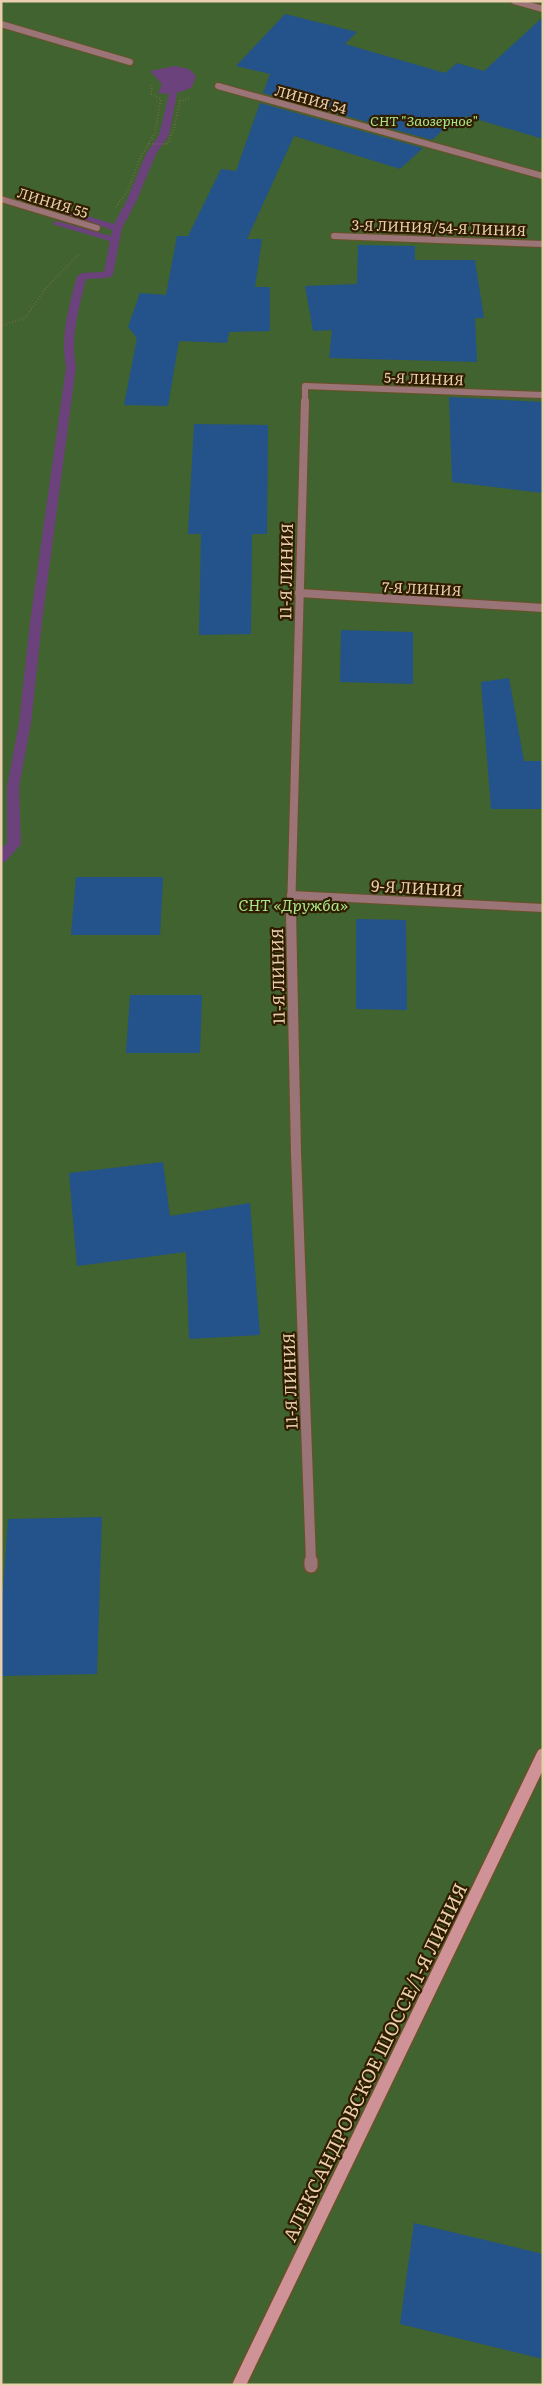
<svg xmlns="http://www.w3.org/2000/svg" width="544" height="2386" viewBox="0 0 544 2386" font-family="Literata,serif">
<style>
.green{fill:#41632f}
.water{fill:#6c427d}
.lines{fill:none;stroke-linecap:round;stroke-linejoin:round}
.stream{fill:#6c427d;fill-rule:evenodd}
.building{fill:#24528a}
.street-far3-casing{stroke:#6a512a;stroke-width:8}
.street-far2-casing{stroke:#6a512a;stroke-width:10}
.street-far1-casing{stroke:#6a512a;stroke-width:12}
.street-casing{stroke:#6a512a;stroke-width:16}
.secondary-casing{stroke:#6a512a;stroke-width:16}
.path{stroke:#8c734d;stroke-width:2;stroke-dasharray:0.5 2.5;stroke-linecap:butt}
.street-far3{stroke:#9a7476;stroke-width:6}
.street-far2{stroke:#9a7476;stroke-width:8}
.street-far1{stroke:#9a7476;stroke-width:10}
.street{stroke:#9a7476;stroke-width:13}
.secondary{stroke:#cf9397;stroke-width:13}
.labels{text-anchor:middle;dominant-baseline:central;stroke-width:4.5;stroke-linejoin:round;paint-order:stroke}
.far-street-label{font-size:14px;fill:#e9cfad;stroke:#301d00}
.far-park-label{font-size:14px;font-style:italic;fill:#a9e589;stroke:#301d00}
.street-label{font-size:16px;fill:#e9cfad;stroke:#301d00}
.park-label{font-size:16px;font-style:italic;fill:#a9e589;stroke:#301d00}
.near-street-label{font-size:19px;fill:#e9cfad;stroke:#301d00}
</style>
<rect width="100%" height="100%" fill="#4e350d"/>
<rect class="green" x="1" y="1" width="542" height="2384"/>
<path class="water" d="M175 66 189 69 196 76 192 87C181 93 171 95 158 93L162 84 150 71Z"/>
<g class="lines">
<path class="stream" d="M173 91 177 94 169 135 156 154 136 202 122 228 113 275 108 278 86 279C79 309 70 336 76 367L42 622 31 723 19 787 21 844 6 861 1 863V849L7 843V787L19 723 30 622 66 367C60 335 69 307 77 276L82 273 104 272 110 241 52 224 57 221 111 236 112 230 62 213 67 210 114 224 126 202 146 154 159 135 169 94Z"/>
</g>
<g class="building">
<path d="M285 14 357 32 345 44 445 73 457 63 484 71 543 17V139L466 116 453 129 446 127 432 140 263 93 270 74 236 66Z"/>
<path d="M260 103 423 148 400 169 294 136 247 239H262L255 287H270V331L229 332 227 343 179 341 168 406 124 405 137 338 128 327 140 293 166 295 177 236H188L221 169 236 171Z"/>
<path d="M358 245 415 246V260H475L484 318H475L477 362 329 358 332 330 313 331 305 286 357 284Z"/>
<path d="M449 397 543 402V493L452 482Z"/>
<path d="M194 424 268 425 267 534H252L251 634 199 635 201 534H188Z"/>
<path d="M341 630 413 632V684L340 682Z"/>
<path d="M509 678 524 761H543V809H491L481 682Z"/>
<path d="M76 877H163L160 935H71Z"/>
<path d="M356 919 406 920 407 1010 356 1009Z"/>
<path d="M130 995H202L200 1053H126Z"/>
<path d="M163 1162 170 1216 250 1203 260 1335 189 1339 186 1252 77 1266 69 1173Z"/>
<path d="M102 1517 97 1674 1 1676V1620L8 1519Z"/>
<path d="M414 2223 543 2254V2359L400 2324Z"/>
</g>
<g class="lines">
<defs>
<g id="street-far3">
<path d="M514 1 543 9"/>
<path d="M1 24 130 62"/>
<path d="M218 86 543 176"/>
<path d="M1 199 97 228"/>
<path d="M334 236 543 244"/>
<path d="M305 402V386L543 395"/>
</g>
<g id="street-far2">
<path d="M299 593 543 608"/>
<path d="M291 895 543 908"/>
<path d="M291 913 305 401"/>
</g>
<path id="street-far1" d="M291 912 296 1153 311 1562"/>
<path id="street" d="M311 1561V1566"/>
<path id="secondary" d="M239 2385 543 1755"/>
</defs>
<use href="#street-far3" class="street-far3-casing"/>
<use href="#street-far2" class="street-far2-casing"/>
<use href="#street-far1" class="street-far1-casing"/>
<use href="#street" class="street-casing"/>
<use href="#secondary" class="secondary-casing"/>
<g class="path">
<path d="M149 144H167L174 129 180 101 190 98"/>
<path d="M116 207 128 190 140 158 155 133 161 99 151 94 152 83"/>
<path d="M1 326 25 318 46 288 79 254"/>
</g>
<use href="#street-far3" class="street-far3"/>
<use href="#street-far2" class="street-far2"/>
<use href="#street-far1" class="street-far1"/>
<use href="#street" class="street"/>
<use href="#secondary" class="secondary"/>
</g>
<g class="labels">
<g class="far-street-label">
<text transform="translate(311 99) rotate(15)">ЛИНИЯ 54</text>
<text transform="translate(53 202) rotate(17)">ЛИНИЯ 55</text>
<text transform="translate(439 227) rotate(2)">3-Я ЛИНИЯ/54-Я ЛИНИЯ</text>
<text transform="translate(424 378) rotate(2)">5-Я ЛИНИЯ</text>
<text transform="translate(422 588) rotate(3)">7-Я ЛИНИЯ</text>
</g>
<g class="far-park-label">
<text x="424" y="120">СНТ "Заозерное"</text>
</g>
<g class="street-label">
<text transform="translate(285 571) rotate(-89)">11-Я ЛИНИЯ</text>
<text transform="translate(417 887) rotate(3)">9-Я ЛИНИЯ</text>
<text transform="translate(277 976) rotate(-91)">11-Я ЛИНИЯ</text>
<text transform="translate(289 1381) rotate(-92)">11-Я ЛИНИЯ</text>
</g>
<g class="park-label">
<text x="293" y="904">СНТ «Дружба»</text>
</g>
<g class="near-street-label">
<text transform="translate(374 2062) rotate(-64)">АЛЕКСАНДРОВСКОЕ ШОССЕ/1-Я ЛИНИЯ</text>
</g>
</g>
<rect width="544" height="2386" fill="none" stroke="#e9cfad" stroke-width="5"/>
</svg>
